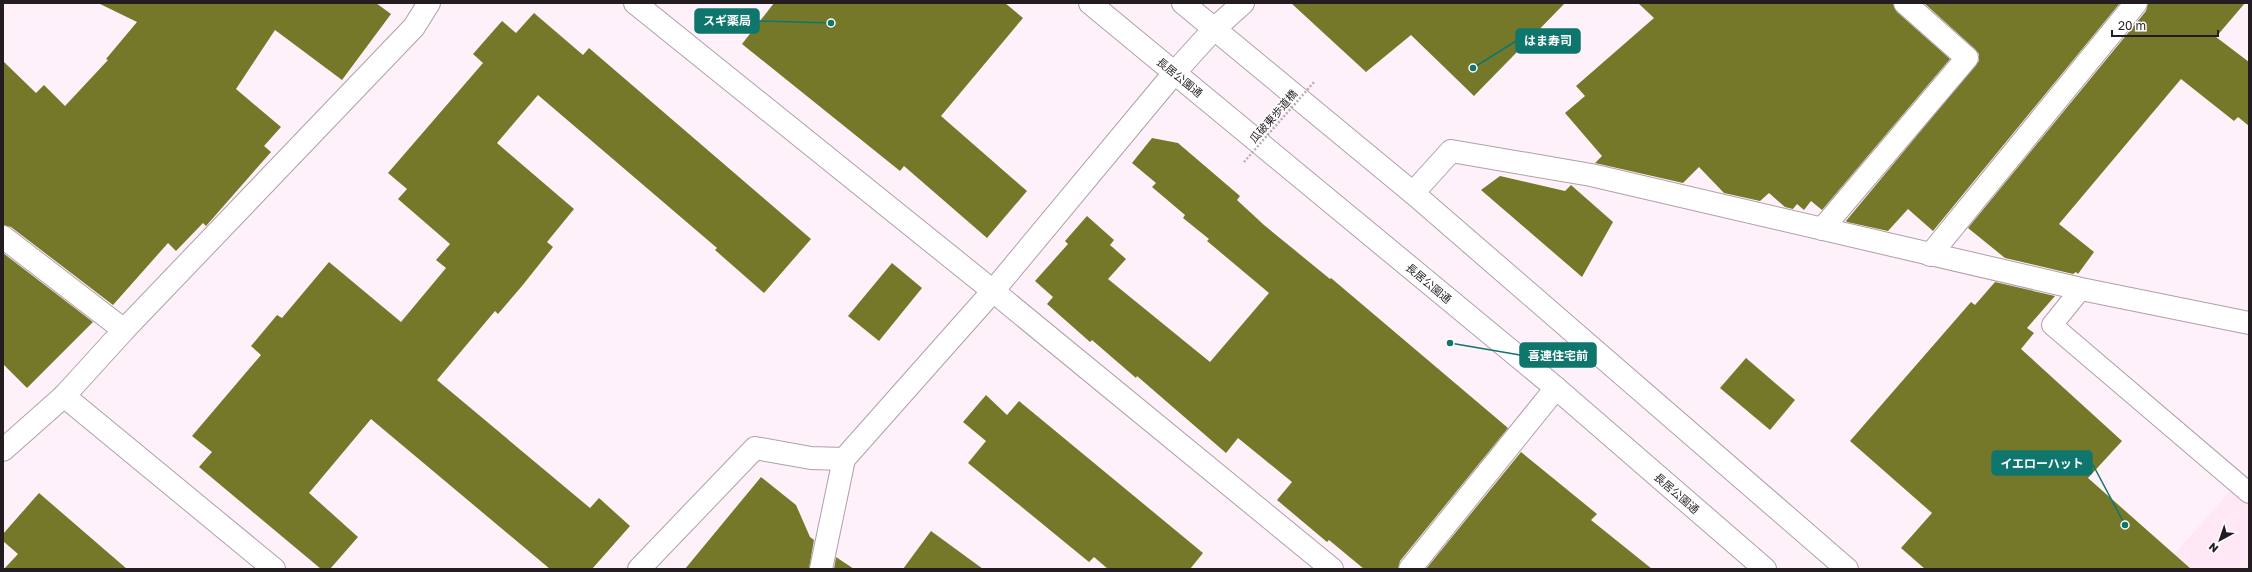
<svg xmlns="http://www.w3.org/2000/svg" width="2252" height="572" viewBox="0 0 2252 572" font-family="'Golos Text','Noto Sans JP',sans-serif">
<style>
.built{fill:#ffe7f6}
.building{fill:#757829}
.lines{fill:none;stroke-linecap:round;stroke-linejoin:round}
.service-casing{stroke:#af9fa9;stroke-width:22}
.minor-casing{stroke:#af9fa9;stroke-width:24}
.secondary-casing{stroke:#af9fa9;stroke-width:24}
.service{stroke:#fff;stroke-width:20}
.minor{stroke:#fff;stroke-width:22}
.secondary{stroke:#fff;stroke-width:22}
.path-bridge{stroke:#b9adb5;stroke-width:2.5;stroke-dasharray:2 2;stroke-linecap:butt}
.labels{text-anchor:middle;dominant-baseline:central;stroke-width:3;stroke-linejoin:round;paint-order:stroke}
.street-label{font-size:11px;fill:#231d21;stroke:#fff}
.leader{fill:none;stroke:#0f766e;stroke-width:1.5}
.callout-dot{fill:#0f766e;stroke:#fff;stroke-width:1.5}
.callout{fill:#0f766e;stroke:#0f766e;stroke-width:1.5}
.callout-label{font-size:12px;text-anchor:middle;font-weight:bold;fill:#fff}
</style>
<rect width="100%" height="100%" fill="#fff1fa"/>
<path class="built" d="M2234 487 2249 501V569H2161Z"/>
<g class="building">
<path d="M98 3H376L391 14 342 80 275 30 236 89 281 127 264 146 271 152 206 226 203 223 176 251 168 243 113 305 11 227 3 225V61L36 93 44 85 65 106 108 60 106 59 137 22Z"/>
<path d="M774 3H1005L1023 18 941 116 1027 191 987 238 904 166 900 171 742 44Z"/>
<path d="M1291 3H1565L1474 96 1411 35 1366 72Z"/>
<path d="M1638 3H1893L1897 12 1950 59 1822 210 1811 201 1804 210 1797 204 1793 209 1785 207 1769 193 1760 201 1724 193 1699 167 1683 183 1595 163 1602 156 1565 113 1585 96 1576 86 1654 18Z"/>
<path d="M1924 3H2120L1933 231 1908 209 1888 231 1847 222 1846 221 1979 61V54L1975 49Z"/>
<path d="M2148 3H2245L2216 37 2249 62V126L2238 117 2234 121 2181 79 2059 224 2094 252 2078 274 2076 272 2073 274 2005 258 1968 228 2146 11Z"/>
<path d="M534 13 583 55 589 48 811 239 764 293 715 250 717 248 538 95 497 143 574 209 547 242 553 247 522 286 498 314 495 311 437 380 590 508 599 498 630 526 592 569H550L371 419 309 493 358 537 330 569H321L199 467 212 452 192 436 261 355 251 346 277 315 282 318 329 262 401 322 446 268 436 260 450 244 398 199 407 189 388 173 483 63 473 54 502 21 516 33Z"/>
<path d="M1152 138 1178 143 1240 196 1237 200 1264 225 1330 279 1331 278 1508 428 1400 561 1398 569H1364L1329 540 1327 542 1277 500 1292 482 1238 438 1226 453 1137 376 1136 378 1092 340 1090 342 1047 304 1053 297 1035 281 1068 244 1065 241 1087 216 1114 240 1110 245 1126 259 1108 279 1210 362 1269 293 1207 241 1209 239 1183 218 1185 215 1152 187 1156 183 1132 163Z"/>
<path d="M1500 176 1565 191 1571 185 1613 222 1582 277 1481 190Z"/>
<path d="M3 253 93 322 27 388 3 364Z"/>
<path d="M892 263 922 288 879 341 848 316Z"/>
<path d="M1995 282 2055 296 2027 328 2034 333 2021 349 2122 441 2088 478 2191 569H1925L1901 548 1932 513 1850 441 1971 302 1975 305Z"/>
<path d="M1746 358 1795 400 1770 430 1720 388Z"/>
<path d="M986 395 1007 415 1019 401 1203 553 1190 569H1108L1094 557 1089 562 968 463 986 441 963 422Z"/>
<path d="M1521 452 1597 514 1591 520 1652 569H1426Z"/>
<path d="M761 477 796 505 810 537 814 540 809 569H685Z"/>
<path d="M39 493 127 569H4L18 554 3 541V534Z"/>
<path d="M931 531 983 569H903Z"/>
<path d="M836 557 854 569H834Z"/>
</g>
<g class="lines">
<defs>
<path id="service" d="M2081 289 2052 325 2249 493"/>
<g id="minor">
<path d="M635 3 993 291 1332 569"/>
<path d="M1413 193 1451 151 1591 175 2081 289 2249 323"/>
<path d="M1822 229 1967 58 1905 3"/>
<path d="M3 237 124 330"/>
<path d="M1930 255 2136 3"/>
<path d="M64 396 274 569"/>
<path d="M3 450 64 396 124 330 414 27 429 3"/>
<path d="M639 569 755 448 811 458 844 459"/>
<path d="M821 569 844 459 993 291 1175 72 1214 29 1243 3"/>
<path d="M1410 569 1556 388"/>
</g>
<g id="secondary">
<path d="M1090 3 1556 388 1765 569"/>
<path d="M1183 3 1413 193 1847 569"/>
</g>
</defs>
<use href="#service" class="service-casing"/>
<use href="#minor" class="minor-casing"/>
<use href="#secondary" class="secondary-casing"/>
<use href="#service" class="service"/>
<use href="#minor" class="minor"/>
<use href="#secondary" class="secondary"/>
<path class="path-bridge" d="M1244 162 1315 81"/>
</g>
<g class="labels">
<g class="street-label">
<text transform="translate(1180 77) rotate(39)">長居公園通</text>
<text transform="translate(1273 116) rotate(-49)">瓜破東歩道橋</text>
<text transform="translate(1429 283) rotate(40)">長居公園通</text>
<text transform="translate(1677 493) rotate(41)">長居公園通</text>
</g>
</g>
<path class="leader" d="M831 23L759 21M1473 68L1516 41M1450 343L1520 355M2125 525L2092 463"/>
<g class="callout-dot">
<circle cx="831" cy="23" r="4"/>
<circle cx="1473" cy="68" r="4"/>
<circle cx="1450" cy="343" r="4"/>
<circle cx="2125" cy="525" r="4"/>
</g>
<g class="callout">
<rect x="695" y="9" width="64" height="24" rx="4"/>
<rect x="1516" y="29" width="64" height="24" rx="4"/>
<rect x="1520" y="343" width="76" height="24" rx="4"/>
<rect x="1992" y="451" width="100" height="24" rx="4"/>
</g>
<g class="callout-label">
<text x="727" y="25">スギ薬局</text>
<text x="1548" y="45">はま寿司</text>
<text x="1558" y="360">喜連住宅前</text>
<text x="2042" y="468">イエローハット</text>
</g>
<rect width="2252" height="572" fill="none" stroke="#231d21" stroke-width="8"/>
<g transform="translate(2220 540) rotate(220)" stroke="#ffffff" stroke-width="3" paint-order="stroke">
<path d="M0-3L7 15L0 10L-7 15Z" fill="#231d21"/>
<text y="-6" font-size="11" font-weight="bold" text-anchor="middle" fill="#231d21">N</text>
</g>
<path d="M2112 30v6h106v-6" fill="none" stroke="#231d21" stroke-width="2"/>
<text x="2118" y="30" font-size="12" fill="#231d21" stroke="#ffffff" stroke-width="3" paint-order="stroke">20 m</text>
</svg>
